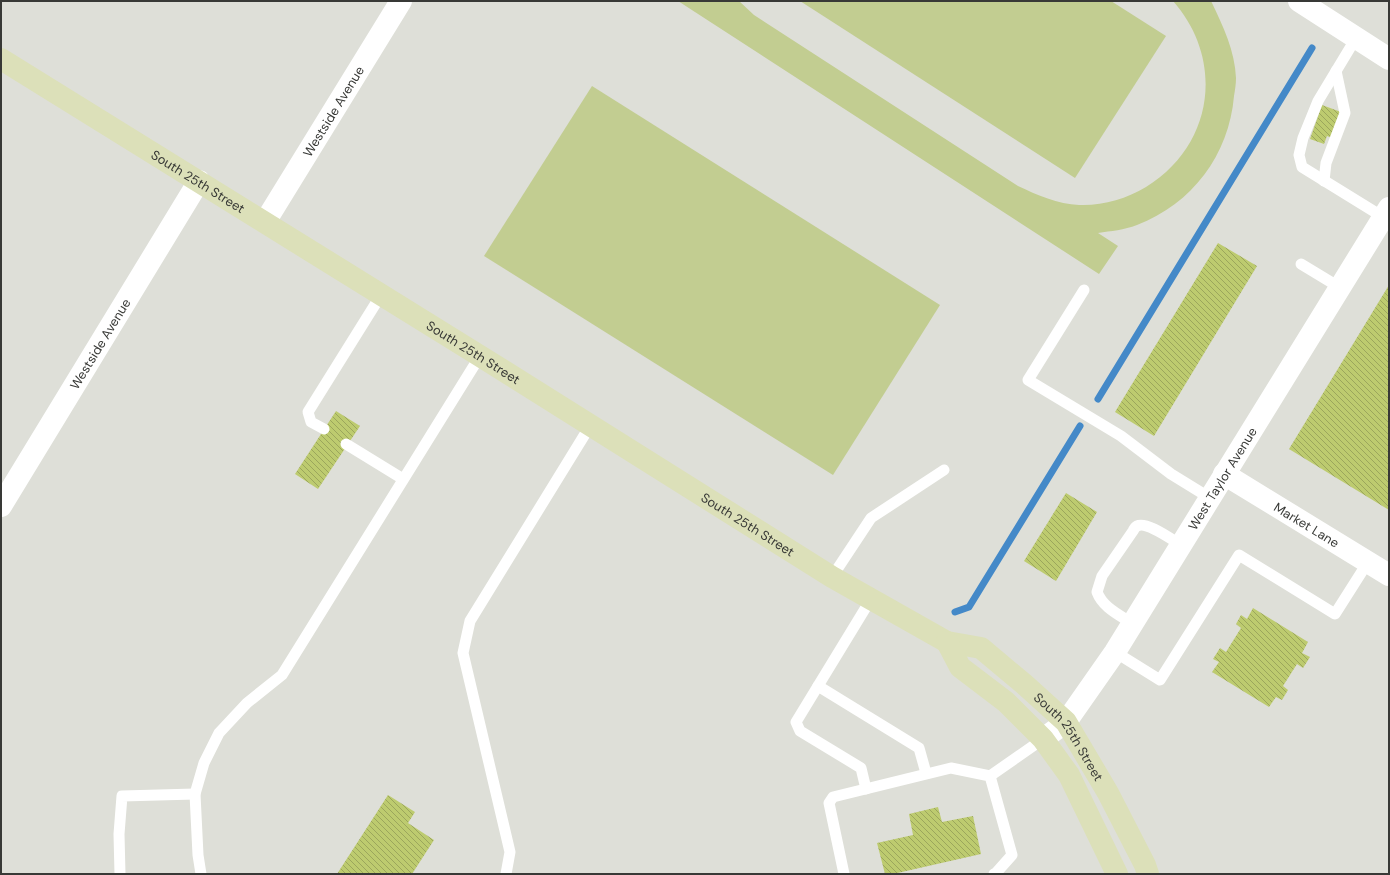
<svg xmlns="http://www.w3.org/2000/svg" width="1390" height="875" viewBox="0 0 1390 875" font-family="'DM Sans',sans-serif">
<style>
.pitch{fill:#c2cd91}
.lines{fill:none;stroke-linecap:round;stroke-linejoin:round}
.stream{stroke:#4489c8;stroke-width:7}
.building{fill:url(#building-back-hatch)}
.lane{stroke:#fff;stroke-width:11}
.street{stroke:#fff;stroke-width:22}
.secondary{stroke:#dce0b9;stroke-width:22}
.labels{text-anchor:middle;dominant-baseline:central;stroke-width:3;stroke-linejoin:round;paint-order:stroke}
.street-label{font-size:13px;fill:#383936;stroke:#dedfd8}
</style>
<defs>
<pattern id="building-back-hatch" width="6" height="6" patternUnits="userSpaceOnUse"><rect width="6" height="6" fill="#bdcb6f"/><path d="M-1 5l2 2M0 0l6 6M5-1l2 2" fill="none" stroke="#9ba65c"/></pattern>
</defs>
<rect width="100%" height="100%" fill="#dedfd8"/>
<g class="pitch">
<path d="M678 1H739L754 15 1018 186C1037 195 1058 204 1079 205 1102 206 1126 199 1146 187 1214 145 1225 60 1173 1H1211L1212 3C1223 26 1235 51 1236 78 1236 84 1235 90 1234 96 1229 155 1192 204 1137 225 1124 230 1111 231 1098 233L1118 246 1099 274Z"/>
<path d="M800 1H1111L1166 36 1075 178Z"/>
<path d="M592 86 940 305 833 475 484 256Z"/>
</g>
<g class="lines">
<g class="stream">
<path d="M1098 399 1312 48"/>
<path d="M955 612 969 607 1080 426"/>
</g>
</g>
<g class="building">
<path d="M1322 105 1341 112 1332 138 1327 136 1324 144 1310 139Z"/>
<path d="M1218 243 1257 266 1154 436 1115 412Z"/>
<path d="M1389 285V510L1289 449Z"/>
<path d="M336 411 360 426 318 489 295 474Z"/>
<path d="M1066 493 1097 512 1056 581 1024 561Z"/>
<path d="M1253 608 1308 642 1302 653 1310 657 1303 668 1297 664 1283 686 1288 690 1282 700 1276 697 1269 707 1212 672 1219 662 1213 659 1220 648 1226 652 1241 628 1236 624 1241 615 1247 619Z"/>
<path d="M388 795 415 812 408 823 434 840 412 874H337Z"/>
<path d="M938 807 942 822 973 816 981 854 893 874H885L877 843 913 835 909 814Z"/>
</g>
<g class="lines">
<g class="lane">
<path d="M1356 38 1318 101 1303 138 1299 155 1302 167 1383 217"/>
<path d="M1324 181 1326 163 1345 113 1336 71"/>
<path d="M1301 264 1339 287"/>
<path d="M1084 290 1028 380 1121 436 1171 474 1210 498"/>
<path d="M324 429 311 422 308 412 381 295"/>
<path d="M346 444 403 479"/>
<path d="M832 577 871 518 944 470"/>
<path d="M1133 624C1120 615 1103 608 1097 592L1102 576 1133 531C1134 529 1135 527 1137 526 1147 521 1172 540 1181 545"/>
<path d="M1115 652 1160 680 1239 555 1335 614 1368 562"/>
<path d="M818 686 919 748 926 773"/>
<path d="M990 776 1043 739"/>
<path d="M866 789 861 768 800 731 796 722 871 599"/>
<path d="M120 874 119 834 122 796 195 794"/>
<path d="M201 874 198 855 195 794 204 763 219 733 247 703 282 675 480 356"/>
<path d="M506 874 510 852 463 653 470 621 590 426"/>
<path d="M844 874 829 803 833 797 951 768 990 776 1012 855 996 873 994 874"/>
</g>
<g class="street">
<path d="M1299 1 1389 59"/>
<path id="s1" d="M265 222 401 1"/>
<path id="s2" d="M1224 474 1389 575"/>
<path id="s3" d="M1 506 199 181"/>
<path id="s4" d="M1043 739 1066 722 1115 652 1389 208"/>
</g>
<g class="secondary">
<path id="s5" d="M1 59 480 356 832 577 947 642 981 648 1024 684 1066 722 1108 793 1145 865 1148 874"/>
<path d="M947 642 960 667 1006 702 1043 739 1069 775 1117 874"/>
</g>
</g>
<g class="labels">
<g class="street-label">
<text stroke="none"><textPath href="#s1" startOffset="130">Westside Avenue</textPath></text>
<text stroke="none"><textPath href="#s5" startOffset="232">South 25th Street</textPath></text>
<text stroke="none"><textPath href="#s3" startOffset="190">Westside Avenue</textPath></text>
<text stroke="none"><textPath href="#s5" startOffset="556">South 25th Street</textPath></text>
<text stroke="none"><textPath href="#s4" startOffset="318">West Taylor Avenue</textPath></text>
<text stroke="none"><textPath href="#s5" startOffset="880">South 25th Street</textPath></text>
<text stroke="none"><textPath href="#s2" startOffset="97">Market Lane</textPath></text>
<text stroke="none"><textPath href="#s5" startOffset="1272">South 25th Street</textPath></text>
</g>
</g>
<rect width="1390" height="875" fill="none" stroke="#383936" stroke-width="4"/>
</svg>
